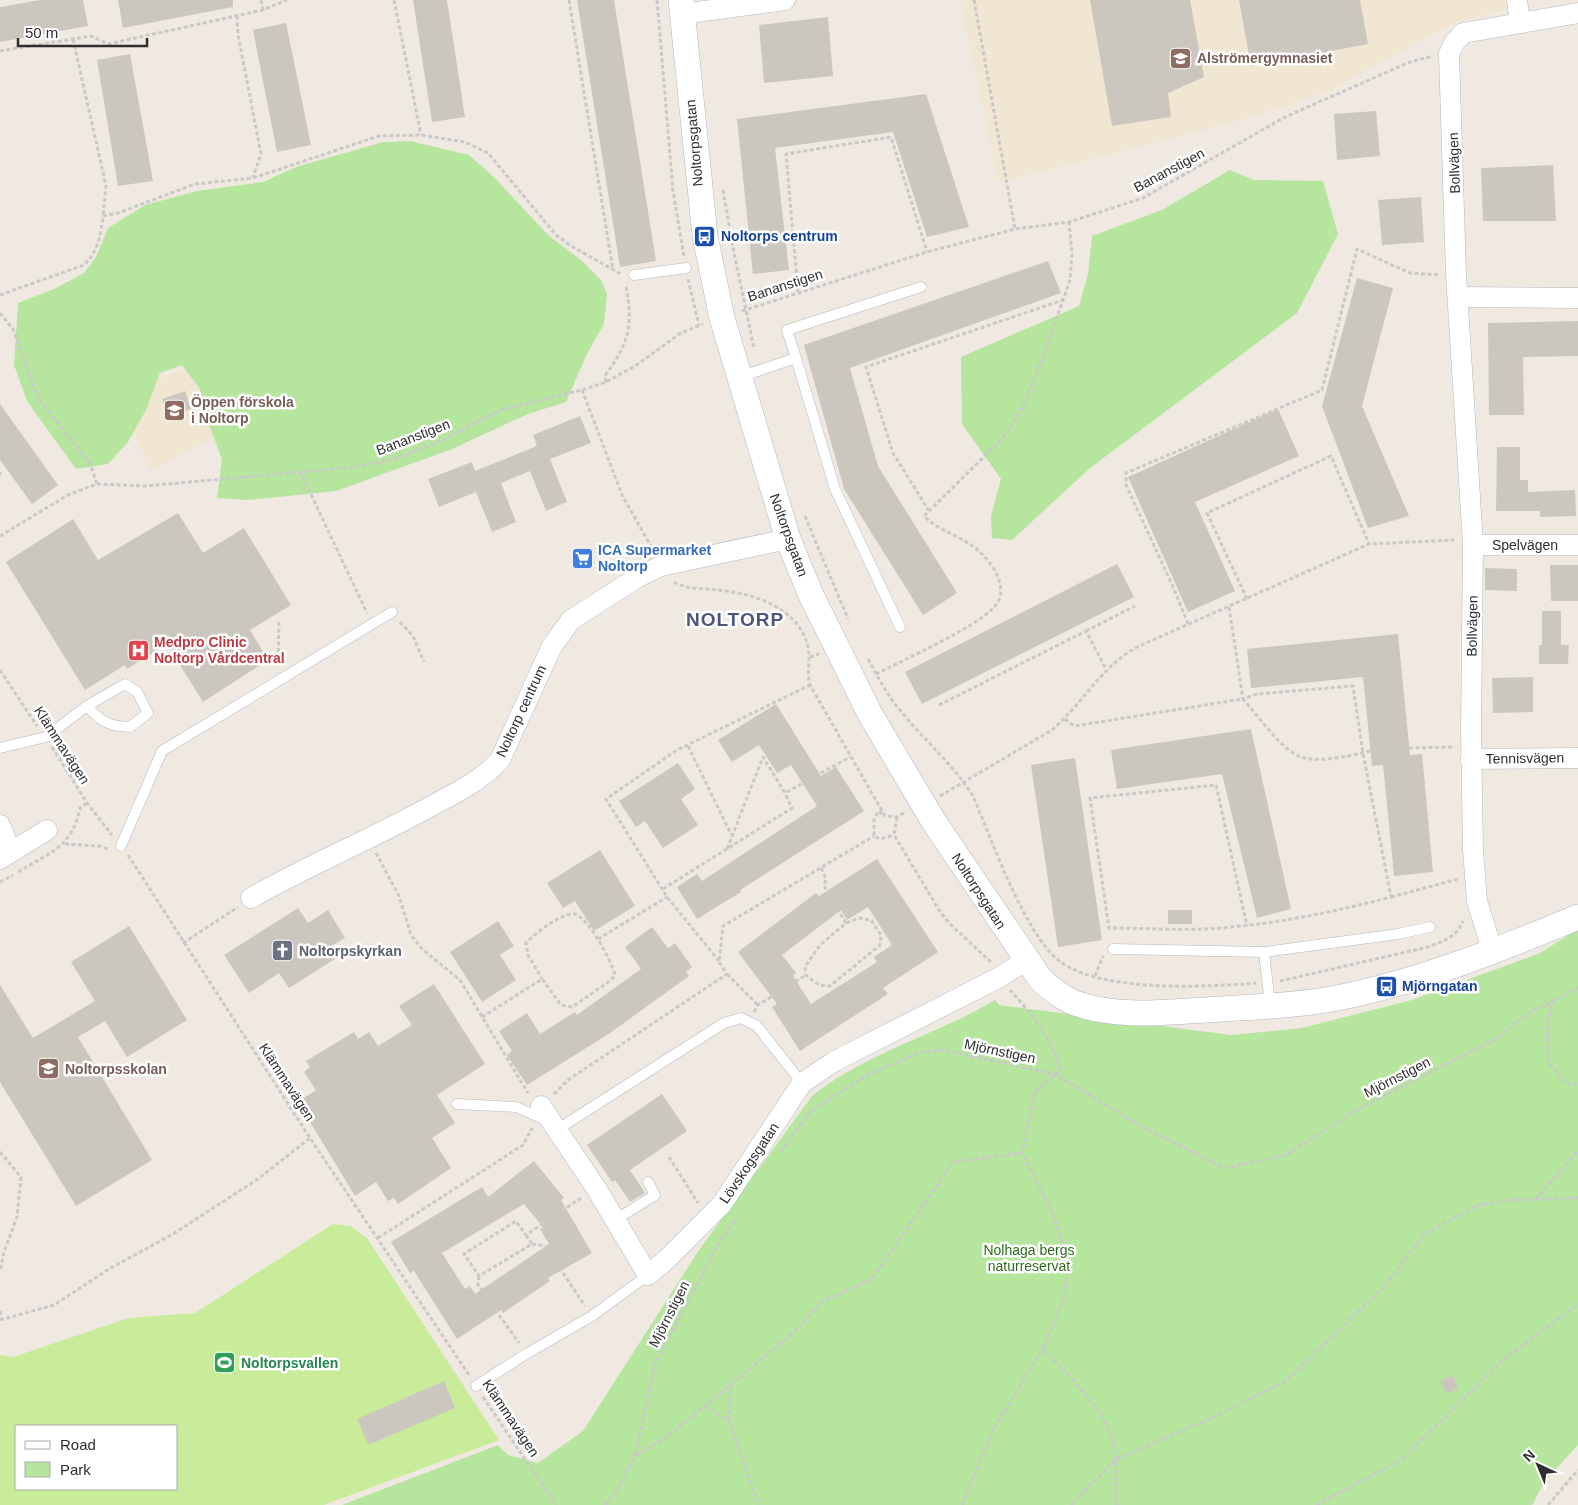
<svg xmlns="http://www.w3.org/2000/svg" width="1578" height="1505" viewBox="0 0 1578 1505" font-family="Helvetica,sans-serif">
<style>
.education{fill:#f0e6d1}
.green{fill:#b6e59e}
.pitch{fill:#c9ec9a;fill-rule:evenodd}
.building{fill:#cbc7bf;fill-rule:evenodd}
.lines{fill:none;stroke-linecap:round;stroke-linejoin:round}
.service-casing{stroke:#b4b7c1;stroke-width:11}
.minor-casing{stroke:#b4b7c1;stroke-width:21}
.tertiary-casing{stroke:#b4b7c1;stroke-width:26}
.path{stroke:#c9c9c9;stroke-width:3;stroke-dasharray:4 2.5;stroke-linecap:butt}
.service{stroke:#fff;stroke-width:10}
.minor{stroke:#fff;stroke-width:20}
.tertiary{stroke:#fff;stroke-width:25}
.labels{text-anchor:middle;dominant-baseline:central;stroke-width:5;stroke-linejoin:round;paint-order:stroke}
.education-label{font-size:14px;font-weight:bold;fill:#785e54;stroke:#fff;text-anchor:start}
.street-label{font-size:14px;fill:#2e2e2e;stroke:#fff}
.transit-label{font-size:14px;font-weight:bold;fill:#164399;stroke:#fff;text-anchor:start}
.shop-label{font-size:14px;font-weight:bold;fill:#366cbe;stroke:#fff;text-anchor:start}
.health-label{font-size:14px;font-weight:bold;fill:#be3a42;stroke:#fff;text-anchor:start}
.worship-label{font-size:14px;font-weight:bold;fill:#5b616d;stroke:#fff;text-anchor:start}
.park-label{font-size:14px;fill:#2c6e1b;stroke:#fff}
.leisure-label{font-size:14px;font-weight:bold;fill:#27864d;stroke:#fff;text-anchor:start}
.district-label{font-size:19px;font-weight:bold;letter-spacing:1px;fill:#4d5680;stroke:#fff}
</style>
<rect width="100%" height="100%" fill="#efe9e1"/>
<g class="education">
<path d="M960 0H1507L1511 8 1450 25 1328 92 1239 121 999 182Z"/>
<path d="M204 363 233 427 151 472 117 392Z"/>
</g>
<g class="green">
<path d="M410 141 469 155 495 178 548 235 581 260 601 280 607 294 604 324 587 354 566 402 528 414 452 449 336 491 248 500 217 498 222 459 205 414 200 389 182 365 160 373 146 410 128 442 108 464 76 469 27 401 14 365 18 303 54 289 84 273 96 257 108 228 145 205 197 191 263 182 296 167 383 142Z"/>
<path d="M1230 170 1254 180 1323 181 1338 234 1297 313 1090 468 1012 540 992 538 991 516 1001 479 962 424 961 357 1079 306 1088 274 1092 236 1162 210Z"/>
<path d="M1578 929V1445L1545 1481 1532 1505H342L498 1445 508 1455 538 1463 583 1431 699 1250 812 1096C866 1053 936 1035 995 1000L999 1005 1231 1035 1302 1028 1412 1000 1540 953Z"/>
</g>
<path class="pitch" d="M333 1224 351 1226 367 1238 499 1440 324 1505H0V1355L13 1357 129 1318 195 1313ZM16 1426H176V1489H16Z"/>
<g class="building">
<path d="M40 0H83L88 26 0 42V7Z"/>
<path d="M118 0H233V7L123 28Z"/>
<path d="M413 0H447L465 117 432 122Z"/>
<path d="M577 0H614L656 261 620 267Z"/>
<path d="M1090 0H1190L1204 77 1168 93 1171 117 1112 126Z"/>
<path d="M1239 0H1360L1368 44 1251 66Z"/>
<path d="M828 17 833 76 764 83 759 25Z"/>
<path d="M286 23 311 145 277 152 253 30Z"/>
<path d="M130 54 153 181 118 186 97 60Z"/>
<path d="M926 94 969 227 927 237 893 132 775 148 789 270 753 274 737 119Z"/>
<path d="M1376 111 1380 156 1337 160 1334 114Z"/>
<path d="M1553 165 1556 221H1483L1481 168Z"/>
<path d="M1421 197 1424 242 1382 245 1378 200Z"/>
<path d="M1048 261 1061 293 850 368 878 466 957 593 923 615 844 489 804 345Z"/>
<path d="M1357 278 1393 288 1362 406 1409 516 1368 528 1322 406Z"/>
<path d="M1578 321V356L1523 357 1524 415H1489L1488 323Z"/>
<path d="M185 391 191 409 169 417 162 399Z"/>
<path d="M0 404 58 485 32 504 0 460Z"/>
<path d="M1278 409 1299 456 1195 502 1235 591 1188 612 1128 477Z"/>
<path d="M580 416 591 443 550 459 567 502 546 511 530 471 501 483 516 522 492 532 476 492 439 507 428 479 472 462 475 471 537 446 533 435Z"/>
<path d="M1497 447H1520V480H1528V492L1575 490 1576 516 1540 517V511H1496Z"/>
<path d="M178 513 203 553 244 528 291 605 250 630 268 660 203 702 167 644 127 669 125 665 85 690 6 562 73 519 98 560Z"/>
<path d="M1117 564 1134 597 922 704 905 672Z"/>
<path d="M1550 565H1578V601H1551Z"/>
<path d="M1485 568 1517 569V591L1485 590Z"/>
<path d="M1542 611H1561V645H1569L1568 664H1539V645H1542Z"/>
<path d="M1398 634 1410 755 1422 754 1433 872 1394 876 1383 765 1372 766 1363 677 1251 688 1247 649Z"/>
<path d="M1533 677V712L1493 713 1492 678Z"/>
<path d="M776 704 821 776 836 767 864 811 740 890 741 892 697 919 677 887 697 874 702 881 817 806 791 765 777 773 759 745 732 762 718 740Z"/>
<path d="M1251 729 1291 909 1257 918 1222 774 1117 789 1111 750Z"/>
<path d="M1075 758 1102 940 1058 947 1031 765Z"/>
<path d="M678 763 695 789 681 799 698 825 663 848 645 821 636 827 619 801Z"/>
<path d="M600 850 635 906 594 931 575 901 563 908 547 883Z"/>
<path d="M877 859 938 952 883 988 888 994 800 1051 772 1007 777 1004 738 952 816 893 819 896ZM868 907 892 945 874 957 877 962 811 1004 793 976 796 973 782 955 841 910 847 920Z"/>
<path d="M298 908 308 923 328 910 345 938 331 946 338 957 289 988 279 973 249 993 224 955Z"/>
<rect x="1168" y="910" width="24" height="14"/>
<path d="M498 921 514 946 500 955 516 980 482 1002 450 952Z"/>
<path d="M129 926 187 1020 127 1057 105 1021 78 1037 152 1160 76 1206 0 1082V985L33 1038 95 1001 71 962Z"/>
<path d="M652 927 668 948 675 943 692 967 686 972 689 976 610 1033 527 1085 507 1055 512 1051 499 1031 527 1013 540 1034 575 1012 577 1015 641 969 625 947Z"/>
<path d="M434 984 485 1064 437 1095 455 1123 432 1138 451 1168 398 1204 394 1198 388 1201 376 1182 355 1196 298 1102 316 1090 304 1072 310 1067 306 1061 354 1032 358 1039 369 1032 378 1046 412 1025 399 1006Z"/>
<path d="M662 1094 687 1131 630 1170 645 1193 630 1202 615 1180 612 1182 587 1145Z"/>
<path d="M534 1161 564 1198 561 1200 592 1253 548 1278 550 1281 503 1313 501 1310 457 1339 414 1271 410 1273 391 1242 482 1187 488 1197ZM524 1204 543 1227 540 1229 549 1244 475 1294 470 1286 465 1289 442 1253Z"/>
<path d="M1453 1375 1458 1388 1446 1394 1440 1381Z"/>
<path d="M444 1381 455 1408 368 1445 357 1419Z"/>
</g>
<g class="lines">
<defs>
<g id="service">
<path d="M634 275 686 268"/>
<path d="M796 358 787 330 921 287"/>
<path d="M740 377 796 358 835 489 900 627"/>
<path d="M0 748 46 737 87 706 125 684 137 692 148 713 130 727C109 726 101 722 87 706"/>
<path d="M121 846 162 751 392 612"/>
<path d="M1113 949 1264 952 1398 934 1430 927"/>
<path d="M1264 952 1270 1005"/>
<path d="M457 1104 516 1107 546 1120"/>
<path d="M558 1129 724 1023 741 1018 757 1026 802 1083"/>
<path d="M615 1220 655 1195 648 1182"/>
<path d="M476 1386 526 1354 592 1316 648 1275"/>
</g>
<g id="minor">
<path d="M1517 0 1520 23"/>
<path d="M682 14 785 0"/>
<path d="M1458 297 1578 298"/>
<path d="M1473 545H1578"/>
<path d="M1471 759 1578 758"/>
<path d="M0 825 11 852"/>
<path d="M0 859 47 830"/>
<path d="M251 898C307 866 367 841 424 810 451 795 479 783 500 760L552 646 571 620 638 577 661 566 788 539"/>
<path d="M1493 953 1477 901 1473 850 1471 731 1473 545 1456 274 1449 54 1454 43 1463 33 1578 13"/>
<path d="M541 1106 596 1188 648 1275 666 1260 722 1204 802 1083 835 1061 1000 977 1025 961"/>
</g>
<path id="tertiary" d="M681 0 705 236 722 318 788 539 811 595 870 714 934 822 1041 980C1052 989 1064 1000 1078 1004 1119 1018 1164 1012 1206 1010 1251 1007 1298 1006 1342 997 1424 980 1501 949 1578 917"/>
</defs>
<use href="#service" class="service-casing"/>
<use href="#minor" class="minor-casing"/>
<use href="#tertiary" class="tertiary-casing"/>
<g class="path">
<path d="M261 0 263 10"/>
<path d="M394 0 421 135"/>
<path d="M569 0 613 270"/>
<path d="M657 0 673 191 684 256"/>
<path d="M974 0 1015 229"/>
<path d="M237 16 238 34 261 154 253 177"/>
<path d="M73 39 106 186 103 216"/>
<path d="M0 51 91 36 108 44 263 10 287 0"/>
<path d="M723 190 735 258 754 348"/>
<path d="M688 279 699 325"/>
<path d="M798 292 786 154 891 137 927 252"/>
<path d="M0 295 84 265C98 252 101 234 103 216L118 213 195 184 253 178 379 136 421 135 465 142 488 153 556 235 571 246 621 274"/>
<path d="M742 311 927 252 1015 229 1069 222 1143 198 1285 117 1410 62 1433 56"/>
<path d="M0 313 13 329 39 400 90 463 97 484"/>
<path d="M606 382 605 376C630 340 633 328 626 285"/>
<path d="M582 390 622 495 653 550"/>
<path d="M300 471 367 613"/>
<path d="M0 472V475"/>
<path d="M929 511 893 453 866 367 1063 300"/>
<path d="M805 516 848 619"/>
<path d="M0 536 68 495 97 484 145 486 356 467 398 458 440 441 501 410 582 390 606 382 635 366 681 333 703 324"/>
<path d="M674 582C687 590 703 588 718 590 752 593 793 606 806 640 812 655 806 669 810 685L885 816 897 817 904 813"/>
<path d="M1247 599 1207 513 1331 456 1369 544"/>
<path d="M1229 607 1243 699 1257 694 1353 686 1363 753 1391 897C1334 912 1280 923 1221 928 1184 931 1146 928 1109 928L1090 798 1216 785 1247 926"/>
<path d="M400 622 413 636 424 662"/>
<path d="M1188 624 1174 589 1126 485V473L1322 390 1357 249 1410 273 1440 275"/>
<path d="M1086 631 1135 606"/>
<path d="M810 657 819 654"/>
<path d="M868 659C879 679 889 698 904 715 927 743 956 767 974 798 991 839 1025 933 1058 960 1099 993 1205 987 1256 983"/>
<path d="M278 665 279 621"/>
<path d="M0 670 37 726"/>
<path d="M876 674C901 661 987 623 998 602 1007 586 993 565 982 554 966 537 941 533 924 516L1006 435 1021 410 1039 368 1070 280 1072 254 1069 222"/>
<path d="M939 705 1086 631 1106 669"/>
<path d="M1065 719 1074 726 1243 699C1257 714 1282 751 1301 757 1320 763 1351 756 1370 751"/>
<path d="M688 746 731 834"/>
<path d="M52 747 87 803 112 835"/>
<path d="M1409 748 1455 747"/>
<path d="M940 796 1052 730C1083 703 1101 667 1137 647L1369 544 1454 540"/>
<path d="M882 814 879 811 874 819V836L880 839 894 835"/>
<path d="M897 817 894 835 939 910 949 923 991 962"/>
<path d="M65 844 99 846 108 849"/>
<path d="M727 849 763 757 785 793 850 757"/>
<path d="M376 853 399 896 411 935 422 949 460 980 528 1093"/>
<path d="M128 855 310 1138 469 1375"/>
<path d="M821 868 826 878 824 886 846 923 820 945 805 967 806 975 819 985 830 986 880 945 881 935 871 920 859 918 846 923"/>
<path d="M18 872C50 852 72 848 80 808L87 803"/>
<path d="M0 882 13 875"/>
<path d="M663 889 792 808 785 793"/>
<path d="M1391 897 1458 879"/>
<path d="M598 939 667 897"/>
<path d="M183 943 238 907"/>
<path d="M719 961 667 897 606 799 677 750 810 685"/>
<path d="M727 974 758 1005"/>
<path d="M1095 976 1103 956"/>
<path d="M1280 981 1428 947C1443 941 1457 937 1463 921"/>
<path d="M1010 990C1030 1012 1054 1040 1060 1070L1035 1092 1022 1153C1043 1193 1074 1245 1065 1291 1061 1310 1049 1330 1043 1349 1064 1371 1099 1404 1110 1432 1119 1454 1114 1482 1117 1505"/>
<path d="M1553 1000 1547 1026 1549 1063 1566 1083 1578 1085"/>
<path d="M754 1012 758 1005 806 975"/>
<path d="M482 1017 542 979 561 1005 572 1007 610 981 615 975C612 962 588 917 575 914 562 912 534 934 526 943L528 955 542 979"/>
<path d="M554 1094 568 1080 727 974 719 962 723 926 874 836"/>
<path d="M0 1152 21 1177 17 1217 4 1252 0 1272"/>
<path d="M780 1152 811 1111 866 1076 920 1052 944 1050 1054 1074 1143 1127 1225 1168 1286 1155 1358 1109 1494 1040 1529 1013 1578 988"/>
<path d="M669 1157 698 1203"/>
<path d="M1536 1199 1578 1151"/>
<path d="M526 1235 532 1244 479 1276 464 1254 516 1221 526 1235 581 1198"/>
<path d="M378 1238 523 1145 532 1128"/>
<path d="M532 1244 545 1246 585 1306"/>
<path d="M479 1276 478 1285 519 1343"/>
<path d="M0 1311 2 1319"/>
<path d="M0 1320 54 1305 109 1269 173 1234 258 1179 310 1138"/>
<path d="M483 1397 556 1505"/>
<path d="M705 1406 729 1421 759 1505"/>
<path d="M729 1420 731 1385"/>
<path d="M636 1456 668 1436 790 1336 823 1301 872 1279 953 1162 1022 1153"/>
<path d="M605 1505 617 1491 635 1456 655 1364 716 1248 736 1218"/>
<path d="M962 1505 994 1428 1043 1349"/>
<path d="M1071 1505 1115 1460 1218 1415 1286 1381 1383 1288 1426 1233 1476 1206 1510 1200 1578 1198"/>
<path d="M1316 1505 1401 1460 1503 1360 1578 1304"/>
<path d="M1548 1505 1578 1470"/>
</g>
<use href="#service" class="service"/>
<use href="#minor" class="minor"/>
<use href="#tertiary" class="tertiary"/>
</g>
<defs>
<symbol id="school-square" viewBox="-11 -11 22 22"><rect x="-9" y="-9" width="18" height="18" rx="4" fill="#8d6e63" stroke="#fff"/><path d="M0-5L7-2L0 1L-7-2ZM-4 1L0 2.5L4 1V4Q0 6-4 4Z" fill="#fff"/></symbol>
<symbol id="bus-square" viewBox="-11 -11 22 22"><rect x="-9" y="-9" width="18" height="18" rx="4" fill="#1a4fb4" stroke="#fff"/><path d="M-5-6H5V4H4V6H2V4H-2V6H-4V4H-5ZM-3.5-4V0h7V-4ZM-3.5 1.2v1.5H-2V1.2ZM2 1.2v1.5H3.5V1.2Z" fill="#fff"/></symbol>
<symbol id="supermarket-square" viewBox="-11 -11 22 22"><rect x="-9" y="-9" width="18" height="18" rx="4" fill="#3f7fe0" stroke="#fff"/><path d="M-6-5.5h2.5l.6 2H6L4.5 2H-2.5L-4.4-4H-6ZM-1.5 3.2a1.3 1.3 0 1 0 .1 0ZM3 3.2a1.3 1.3 0 1 0 .1 0Z" fill="#fff"/></symbol>
<symbol id="hospital-square" viewBox="-11 -11 22 22"><rect x="-9" y="-9" width="18" height="18" rx="4" fill="#e0444e" stroke="#fff"/><path d="M-5-5h3v3.5h4V-5h3V5h-3V1.5h-4V5h-3Z" fill="#fff"/></symbol>
<symbol id="church-square" viewBox="-11 -11 22 22"><rect x="-9" y="-9" width="18" height="18" rx="4" fill="#6b7280" stroke="#fff"/><path d="M-1.2-6h2.4v3.5h3.3v2.4h-3.3V6h-2.4V-.1h-3.3v-2.4h3.3Z" fill="#fff"/></symbol>
<symbol id="stadium-square" viewBox="-11 -11 22 22"><rect x="-9" y="-9" width="18" height="18" rx="4" fill="#2e9e5b" stroke="#fff"/><path d="M0-5a6.5 5 0 1 0 0 10a6.5 5 0 1 0 0-10ZM-3.5-1.8h7v3.6h-7Z" fill="#fff"/></symbol>
</defs>
<g fill-rule="evenodd">
<use href="#school-square" x="1168" y="46" width="25" height="25"/>
<use href="#bus-square" x="692" y="224" width="25" height="25"/>
<use href="#school-square" x="162" y="398" width="25" height="25"/>
<use href="#supermarket-square" x="570" y="546" width="25" height="25"/>
<use href="#hospital-square" x="126" y="638" width="25" height="25"/>
<use href="#church-square" x="270" y="938" width="25" height="25"/>
<use href="#bus-square" x="1374" y="974" width="25" height="25"/>
<use href="#school-square" x="36" y="1056" width="25" height="25"/>
<use href="#stadium-square" x="212" y="1350" width="25" height="25"/>
</g>
<g class="labels">
<g class="education-label">
<text x="1197" y="58">Alströmergymnasiet</text>
<text x="191" y="402">Öppen förskola<tspan x="191" dy="16">i Noltorp</tspan></text>
<text x="65" y="1069">Noltorpsskolan</text>
</g>
<g class="street-label">
<text transform="translate(694 143) rotate(-95)">Noltorpsgatan</text>
<text transform="translate(1454 163) rotate(-92)">Bollvägen</text>
<text transform="translate(1169 170) rotate(-28)">Bananstigen</text>
<text transform="translate(785 285) rotate(-18)">Bananstigen</text>
<text transform="translate(413 437) rotate(-21)">Bananstigen</text>
<text transform="translate(789 535) rotate(70)">Noltorpsgatan</text>
<text x="1525" y="545">Spelvägen</text>
<text transform="translate(1472 626) rotate(-89)">Bollvägen</text>
<text transform="translate(521 711) rotate(-65)">Noltorp centrum</text>
<text transform="translate(62 745) rotate(57)">Klämmavägen</text>
<text transform="translate(1525 758) rotate(-1)">Tennisvägen</text>
<text transform="translate(979 891) rotate(57)">Noltorpsgatan</text>
<text transform="translate(1000 1051) rotate(12)">Mjörnstigen</text>
<text transform="translate(1397 1077) rotate(-27)">Mjörnstigen</text>
<text transform="translate(287 1082) rotate(57)">Klämmavägen</text>
<text transform="translate(749 1163) rotate(-56)">Lövskogsgatan</text>
<text transform="translate(669 1314) rotate(-63)">Mjörnstigen</text>
<text transform="translate(511 1418) rotate(56)">Klämmavägen</text>
</g>
<g class="transit-label">
<text x="721" y="236">Noltorps centrum</text>
<text x="1402" y="986">Mjörngatan</text>
</g>
<g class="shop-label">
<text x="598" y="550">ICA Supermarket<tspan x="598" dy="16">Noltorp</tspan></text>
</g>
<g class="health-label">
<text x="154" y="642">Medpro Clinic<tspan x="154" dy="16">Noltorp Vårdcentral</tspan></text>
</g>
<g class="worship-label">
<text x="299" y="951">Noltorpskyrkan</text>
</g>
<g class="park-label">
<text x="1029" y="1250">Nolhaga bergs<tspan x="1029" dy="16">naturreservat</tspan></text>
</g>
<g class="leisure-label">
<text x="241" y="1363">Noltorpsvallen</text>
</g>
<g class="district-label">
<text x="735" y="619">NOLTORP</text>
</g>
</g>
<rect x="15" y="1425" width="162" height="65" fill="#ffffff" stroke="#ababab"/>
<rect x="25" y="1441" width="25" height="8" fill="#ffffff" stroke="#ababab"/>
<text x="60" y="1450" font-size="15" fill="#2e2e2e">Road</text>
<rect x="25" y="1462" width="25" height="15" fill="#b6e59e" stroke="#ababab"/>
<text x="60" y="1475" font-size="15" fill="#2e2e2e">Park</text>
<g transform="translate(1538 1465) rotate(316)" stroke="#ffffff" stroke-width="4" paint-order="stroke">
<path d="M0-4L9 19L0 12L-9 19Z" fill="#2e2e2e"/>
<text y="-8" font-size="14" font-weight="bold" text-anchor="middle" fill="#2e2e2e">N</text>
</g>
<path d="M18 38v8h129v-8" fill="none" stroke="#2e2e2e" stroke-width="2.5"/>
<text x="25" y="38" font-size="15" fill="#2e2e2e" stroke="#ffffff" stroke-width="4" paint-order="stroke">50 m</text>
</svg>
